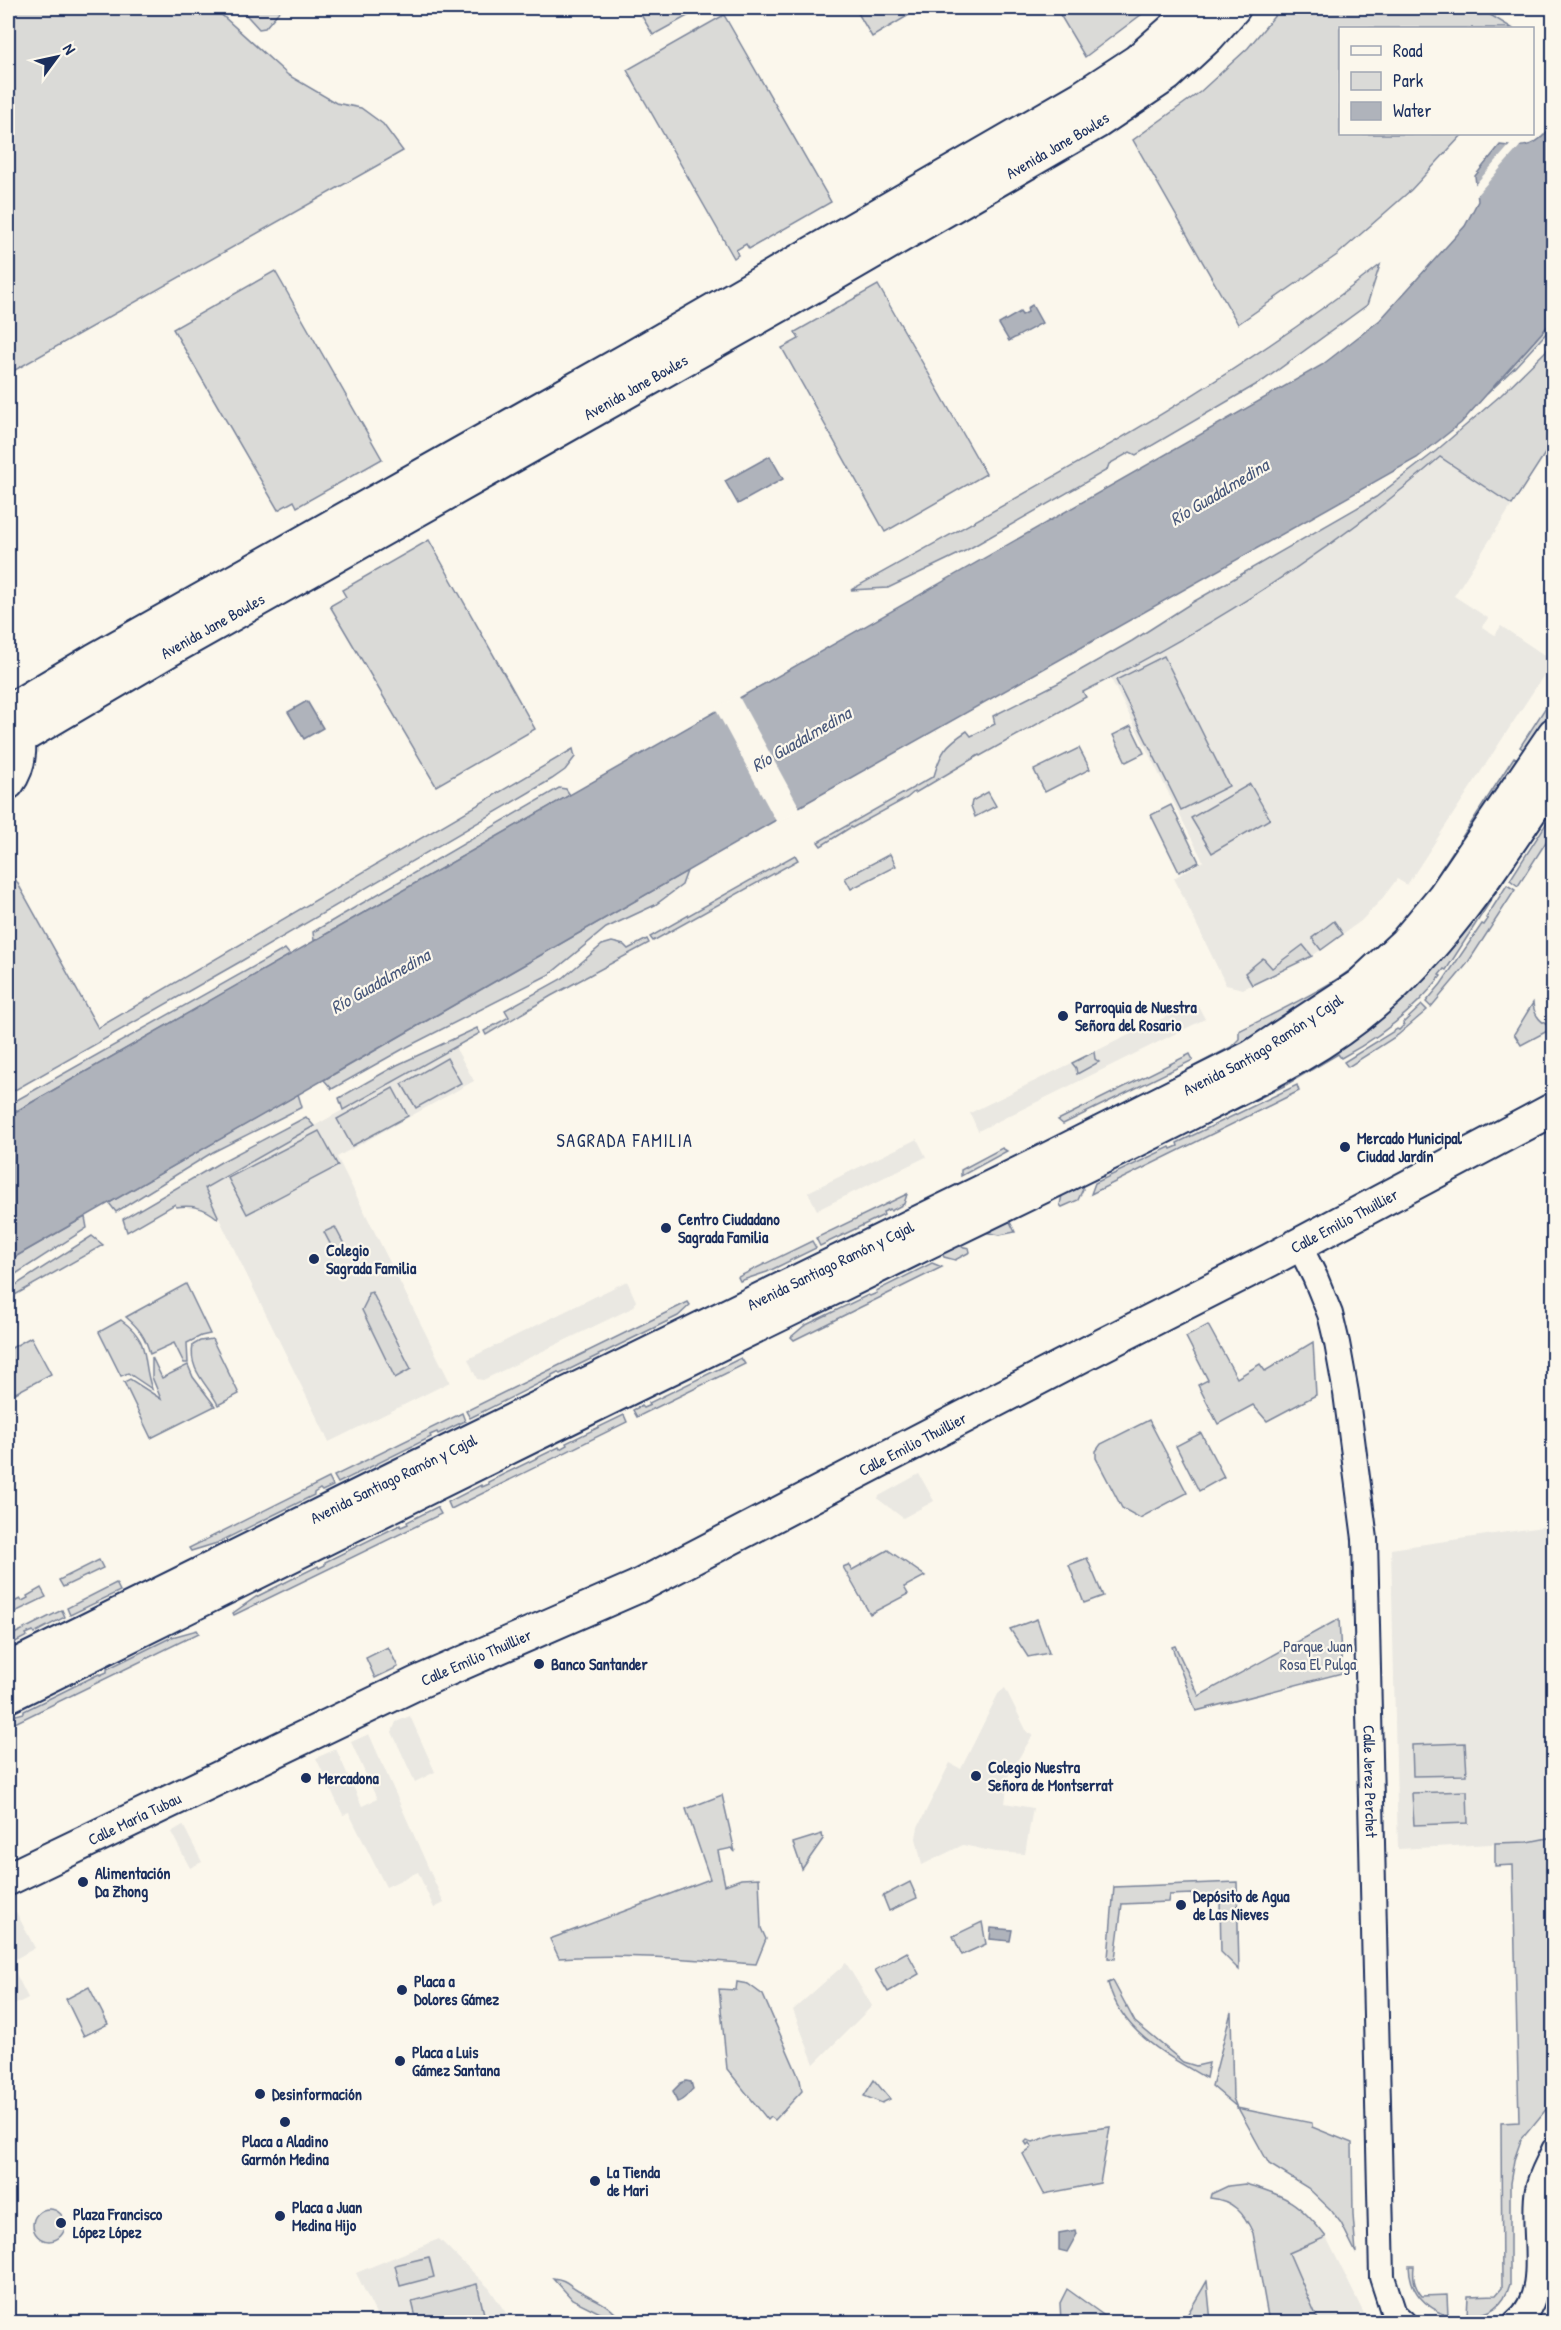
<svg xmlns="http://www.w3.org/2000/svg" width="1561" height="2330" viewBox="0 0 1561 2330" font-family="'Patrick Hand',sans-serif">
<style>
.built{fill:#eae8e2}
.green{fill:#dadad7;stroke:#7a849a;stroke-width:1.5}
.water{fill:#afb3bb;stroke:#747e96;stroke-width:1.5}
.pier{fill:#fbf7ec}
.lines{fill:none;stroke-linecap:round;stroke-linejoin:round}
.minor-casing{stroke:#1b2f5e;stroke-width:28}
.major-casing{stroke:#1b2f5e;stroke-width:36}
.minor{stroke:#fbf7ec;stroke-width:24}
.major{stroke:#fbf7ec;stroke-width:32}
.poi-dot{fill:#1b2f5e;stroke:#fbf7ec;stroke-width:2}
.labels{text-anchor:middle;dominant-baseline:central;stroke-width:4.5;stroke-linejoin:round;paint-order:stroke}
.street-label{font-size:16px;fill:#1b2f5e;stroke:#fbf7ec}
.poi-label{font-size:16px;font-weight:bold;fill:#1b2f5e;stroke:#fbf7ec;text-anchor:start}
.park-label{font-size:16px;fill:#415176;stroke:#fbf7ec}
.water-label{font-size:18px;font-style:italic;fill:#47577a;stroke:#fbf7ec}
.neighbourhood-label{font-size:18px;letter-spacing:1.5px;fill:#1b2f5e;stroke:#fbf7ec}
</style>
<rect width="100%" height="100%" fill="#fbf7ec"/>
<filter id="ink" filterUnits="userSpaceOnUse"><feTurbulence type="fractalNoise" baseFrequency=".0167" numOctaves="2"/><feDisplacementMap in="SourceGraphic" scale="12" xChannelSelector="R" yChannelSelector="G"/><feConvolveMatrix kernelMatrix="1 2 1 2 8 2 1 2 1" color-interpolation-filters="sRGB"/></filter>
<g filter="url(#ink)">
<g class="built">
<path d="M1440 456 1512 505 1454 596 1488 618 1482 627 1495 635 1501 626 1553 661 1407 885 1397 879 1381 900 1361 921 1312 956 1243 989 1226 985 1174 878 1203 861 1111 679 1164 650 1296 568 1411 482Z"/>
<path d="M1196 1002 1205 1019 978 1131 970 1113Z"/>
<path d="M455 1047 474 1081 337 1157 450 1382 329 1442 204 1188Z"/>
<path d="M917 1139 926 1157 817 1210 808 1192Z"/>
<path d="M627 1281 636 1301 634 1307 483 1380 477 1379 468 1359Z"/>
<path d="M919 1474 934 1501 903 1518 878 1499 879 1496Z"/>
<path d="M1549 1526 1554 1561 1553 1837 1528 1842 1398 1849 1391 1549Z"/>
<path d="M1005 1688 1027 1732 1033 1735 1009 1774 1005 1803 1033 1808 1025 1854 996 1852 963 1845 922 1865 916 1838 918 1827 950 1763 961 1769 998 1694Z"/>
<path d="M410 1716 435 1772 415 1782 392 1732 396 1722Z"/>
<path d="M369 1734 444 1903 434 1908 418 1872 386 1887 349 1813 343 1815 316 1758 336 1749 362 1806 377 1799 351 1742Z"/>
<path d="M183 1825 202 1862 190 1868 171 1832Z"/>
<path d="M16 1912 35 1948 10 1962 28 1998 8 2008V1916Z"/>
<path d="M846 1963 872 2006 814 2064 793 2010Z"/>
<path d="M1326 2237 1340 2265 1368 2322H1319L1289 2253Z"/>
<path d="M439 2239 489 2288 512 2322H380L356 2273Z"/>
</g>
<g class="green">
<path d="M8 8H214L288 75 336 103 361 108 383 124 403 151 8 374Z"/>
<path d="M240 8H282L265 28 259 29Z"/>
<path d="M637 8H702L653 35Z"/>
<path d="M855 8H921L872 37Z"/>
<path d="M1056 8H1150L1085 57Z"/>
<path d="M1281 8H1479L1512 28H1340V134H1463L1411 190 1337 255 1238 324 1133 140 1200 92 1248 48Z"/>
<path d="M724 15 831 202 749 249 746 244 736 250 738 255 734 258 627 70Z"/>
<path d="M1380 265 1367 305 1264 380 1136 455 1130 452 1109 464 1107 470 965 551 888 588 851 590C1031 489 1217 393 1380 265Z"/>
<path d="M275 271 382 459 297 507 294 501 278 510 173 329Z"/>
<path d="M878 285 986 474 885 532 782 348 799 339 795 332Z"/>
<path d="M1553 320V326L1515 367 1487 394Z"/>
<path d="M1553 344V441L1512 505 1440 457C1333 551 1210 628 1083 692L1086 697 980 756 979 755 915 793 914 792 907 798 852 828 851 827 821 846 818 842 934 776C941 752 945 745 967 731L971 736 995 724 993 716 1058 683 1132 641 1193 602 1376 497 1436 451 1501 395Z"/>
<path d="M429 540 535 729 436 786 330 606 346 597 342 590Z"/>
<path d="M1164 656 1229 786 1181 810 1116 680Z"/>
<path d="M1553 696V715L1529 753 1520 747Z"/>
<path d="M1131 726 1144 753 1126 762 1113 735Z"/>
<path d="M1079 748 1090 769 1045 792 1034 770Z"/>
<path d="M573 749 575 757 565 770 552 779 238 963 8 1094V866L98 1028Z"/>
<path d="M1514 757 1523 762 1399 934 1317 1005 1153 1095 1150 1089 1231 1047 1239 1039V1031C1309 996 1363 973 1414 911Z"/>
<path d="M1250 784 1270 819 1212 853 1191 818Z"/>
<path d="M559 788 566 789 570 795 314 941 313 932Z"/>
<path d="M988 792 996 806 975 817 971 806 972 801Z"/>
<path d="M1171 805 1199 862 1179 872 1151 815Z"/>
<path d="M1553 813V831L1518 886 1510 880Z"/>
<path d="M890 854 896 866 851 889 845 878Z"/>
<path d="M1518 854 1520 855 1446 970 1444 969 1439 975 1441 976C1414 1011 1380 1037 1341 1058L1338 1054 1284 1086 1235 1110 1233 1108 1227 1112 1228 1114 1177 1138 1174 1131Z"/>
<path d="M795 855 798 860 653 941 650 937Z"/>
<path d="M687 871 682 885 655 905 606 928 550 974 403 1049 332 1089 324 1080Z"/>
<path d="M1507 885 1515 890 1467 964 1431 1007 1426 1002 1441 984 1482 924 1484 925 1488 919 1486 918Z"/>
<path d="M1334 921 1343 934 1321 950 1312 938Z"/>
<path d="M647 939 649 943 551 996 486 1035 484 1031 509 1017 505 1010 563 978 602 945 612 942 624 945 628 949Z"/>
<path d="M1303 945 1312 956 1252 985 1245 973 1263 958 1272 968Z"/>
<path d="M285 949 290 955 8 1116V1105Z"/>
<path d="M1533 1003C1534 1017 1542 1023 1553 1028L1521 1045 1514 1034Z"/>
<path d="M1422 1005 1427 1010 1398 1035 1348 1067 1344 1062 1397 1029 1399 1030 1404 1025 1403 1023Z"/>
<path d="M477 1028 480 1033 343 1110 339 1098 397 1065Z"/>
<path d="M1094 1052 1095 1059 1099 1062 1077 1074 1076 1068 1072 1063Z"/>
<path d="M1190 1054 1193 1060 1063 1124 1058 1120Z"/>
<path d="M447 1058 461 1083 416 1108 402 1084Z"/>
<path d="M1297 1085 1299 1091 1091 1194 1095 1183 1170 1147 1171 1149 1178 1146 1177 1143Z"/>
<path d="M393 1088 408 1116 352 1146 337 1119Z"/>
<path d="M298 1094 302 1107 213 1152 116 1212 109 1203Z"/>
<path d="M306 1117 314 1126 205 1188 218 1216 217 1218C204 1207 192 1205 176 1207L175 1204 127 1232 123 1219 221 1162Z"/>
<path d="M319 1131 338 1166 247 1214 228 1178Z"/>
<path d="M1002 1148 1007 1151 961 1176V1170Z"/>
<path d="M1081 1185 1083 1189 1078 1200 1062 1207 1060 1205 1062 1195 1067 1187Z"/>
<path d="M907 1194 904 1204 891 1211 890 1209 883 1212 884 1215 820 1246 816 1238Z"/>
<path d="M85 1217 87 1228 8 1279V1261Z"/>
<path d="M1008 1218 1015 1232 1000 1235 983 1232Z"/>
<path d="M335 1227 346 1248 335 1253 324 1232Z"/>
<path d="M92 1236 103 1245 8 1299V1290Z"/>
<path d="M812 1241 816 1248 767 1272 740 1281 738 1277Z"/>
<path d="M950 1244 969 1248 970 1252 955 1260 944 1257 942 1253 934 1257Z"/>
<path d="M932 1263 942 1267 794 1340 791 1337 804 1326 868 1295 870 1296 877 1293 876 1291Z"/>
<path d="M186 1284 210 1334 201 1336 187 1343 188 1363H184L174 1343 150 1354C146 1338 139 1328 126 1317Z"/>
<path d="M372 1292 411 1369 395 1378 362 1310 367 1300 368 1293Z"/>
<path d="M688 1302 690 1305 678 1316 560 1374 558 1372 552 1375V1377L470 1418 466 1411Z"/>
<path d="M121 1320C152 1342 141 1359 152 1389L128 1373 121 1376 99 1332Z"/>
<path d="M1208 1325 1237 1378 1260 1364 1265 1371 1313 1342 1316 1395 1267 1421 1253 1405 1218 1424 1198 1385 1208 1380 1186 1337Z"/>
<path d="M31 1337 51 1374 8 1397V1350Z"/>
<path d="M212 1339 239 1394 218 1405C208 1384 188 1371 193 1345L200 1341Z"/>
<path d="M152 1357 162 1378 188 1365 193 1377 215 1406 151 1438 124 1382 130 1379 161 1399 152 1377Z"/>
<path d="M741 1358 745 1364 637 1417 633 1410 641 1406 643 1408 650 1405 649 1403Z"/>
<path d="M462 1413 465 1421 438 1434 437 1432 430 1435 431 1437 338 1483 334 1476Z"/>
<path d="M624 1415 627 1422 451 1509 448 1502 481 1485 482 1487 489 1484 488 1482 559 1447 560 1449 567 1445 566 1443Z"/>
<path d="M1149 1420 1187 1493 1140 1518 1122 1508 1096 1458V1451L1101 1444Z"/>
<path d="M1201 1433 1224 1477 1199 1491 1176 1446Z"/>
<path d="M329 1478 333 1486 322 1491 320 1489 314 1493V1495L217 1543 191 1551 189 1548Z"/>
<path d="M437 1507 441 1514 234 1615 233 1613 256 1597 318 1566 319 1568 325 1565V1562L400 1525 401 1527 408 1524 407 1522Z"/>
<path d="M888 1550 925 1576 904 1587 908 1594 870 1614 843 1567 848 1565 852 1570Z"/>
<path d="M1087 1558 1103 1596 1084 1603 1069 1565Z"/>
<path d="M99 1560 103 1568 63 1587 59 1580Z"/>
<path d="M116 1583 120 1591 70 1615 67 1608Z"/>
<path d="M41 1588 46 1597 11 1614 8 1605 20 1599 22 1601 28 1598 27 1596Z"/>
<path d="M62 1610 65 1617 34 1633 33 1631 26 1634 27 1636 8 1646V1637Z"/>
<path d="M1037 1619 1049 1653 1028 1657 1010 1629Z"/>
<path d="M1339 1619 1342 1673 1196 1711 1172 1647 1175 1646 1199 1696Z"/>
<path d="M197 1630 199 1633 15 1723 12 1716 24 1713V1711L99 1674 100 1675 107 1672V1669L172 1637Z"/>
<path d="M388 1647 398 1667 375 1678 366 1658Z"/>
<path d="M1465 1743 1467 1775 1413 1776 1412 1745Z"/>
<path d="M1467 1791 1468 1823 1414 1825 1412 1793Z"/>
<path d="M722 1795 735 1852 732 1848 718 1851 725 1885 741 1879 759 1878 761 1928 766 1939 756 1964C690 1959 625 1953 559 1958L550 1939 710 1879 686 1809Z"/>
<path d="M822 1834 823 1839 802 1869 793 1843Z"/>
<path d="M1553 1837V2101L1521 2140 1514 2160 1510 2183V2284C1504 2306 1490 2315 1467 2316L1468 2296 1496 2295 1502 2288 1501 2123 1519 2122 1513 1865 1495 1866V1843L1528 1842Z"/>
<path d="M910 1882 917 1898 889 1911 883 1896Z"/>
<path d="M1237 1882 1239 1970 1221 1952 1220 1901 1193 1902 1192 1894 1169 1895 1168 1902 1122 1904 1115 1959 1108 1958 1114 1887Z"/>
<path d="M982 1922 986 1944 962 1955 953 1936Z"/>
<path d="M907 1952 919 1974 888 1992 875 1970Z"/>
<path d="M1113 1981 1135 2022 1183 2062 1196 2066 1209 2063 1206 2078C1164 2054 1122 2032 1108 1983Z"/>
<path d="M737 1982 748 1984 763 1995 800 2080 802 2091 775 2120 771 2117 768 2120 727 2069 719 1989 736 1990Z"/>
<path d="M89 1987 108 2024 84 2036 66 1999Z"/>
<path d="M1231 2012 1233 2098 1237 2108 1312 2123V2127L1352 2143 1353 2215 1356 2253 1341 2223 1330 2209 1308 2188 1269 2164 1238 2108 1212 2086Z"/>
<path d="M874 2080 890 2099 882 2103 864 2096Z"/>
<path d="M1110 2127 1100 2183 1044 2194 1023 2154 1032 2147 1029 2143 1027 2145 1025 2142 1027 2140 1033 2142 1056 2134Z"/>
<path d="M1245 2184C1286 2195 1300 2203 1326 2237L1289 2253 1319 2322H1269L1253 2233C1244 2213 1233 2200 1210 2198L1211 2194 1228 2186Z"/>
<circle cx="49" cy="2225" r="16"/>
<path d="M429 2257 434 2277 400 2286 395 2265Z"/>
<path d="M1409 2266H1414C1413 2276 1413 2285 1422 2296L1447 2295 1448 2316C1424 2306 1410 2292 1409 2266Z"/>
<path d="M553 2278C565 2279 568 2284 578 2290 599 2302 607 2302 623 2322H618L572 2299Z"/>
<path d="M1207 2281 1211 2322H1183Z"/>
<path d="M477 2284 484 2314 451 2322H417L412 2301Z"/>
<path d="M1067 2289 1113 2322H1061L1060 2303Z"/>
</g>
<g class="water">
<path d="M1553 125V320L1461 423 1417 458 776 820 8 1261V1116L1322 365 1380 320 1465 226 1478 201 1475 176 1500 145C1526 149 1537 146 1553 125Z"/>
<path d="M1032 305 1042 323 1009 341 999 324 1020 312 1022 315 1028 312 1027 308Z"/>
<path d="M770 456 783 479 738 504 725 481Z"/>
<path d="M307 701 323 728 304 739 288 712Z"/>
<path d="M991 1928 1012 1930 1010 1941 990 1939Z"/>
<path d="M686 2081 691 2082 693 2089C688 2093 684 2101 677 2102L673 2091 681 2083Z"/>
<path d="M1076 2230 1077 2234 1067 2252 1059 2250V2233Z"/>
</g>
<g class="pier">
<path d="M1511 144H1522L1474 198 1473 187Z"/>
<path d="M738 695 801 810 777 823 715 708Z"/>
</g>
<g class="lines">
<defs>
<g id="minor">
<path id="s1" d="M1299 1245 1315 1277 1330 1314 1337 1343 1346 1393 1365 1539 1382 2277 1394 2314 1403 2322"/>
<path d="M1516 2322C1553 2294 1530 2229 1538 2189 1540 2176 1549 2162 1554 2150"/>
</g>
<g id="major">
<path d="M8 711 94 660 632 357 1082 97 1137 61 1197 8"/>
<path id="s2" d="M18 739 171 649 823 281 1096 123 1167 75 1208 37 1234 8"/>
<path d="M8 783C21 765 24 739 10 721"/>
<path id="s3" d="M8 1669 396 1477 1042 1162 1251 1057 1360 985 1405 943 1444 896 1554 734"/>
<path d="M8 1696C308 1546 610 1397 912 1250 1005 1205 1099 1160 1191 1113 1253 1081 1319 1051 1372 1005 1447 942 1499 857 1554 776"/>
<path id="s4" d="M8 1879 419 1682 637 1587 1089 1352 1270 1260 1554 1109"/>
</g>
</defs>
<use href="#minor" class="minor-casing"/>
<use href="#major" class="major-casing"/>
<use href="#minor" class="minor"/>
<use href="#major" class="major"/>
</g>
</g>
<g class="poi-dot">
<circle cx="1063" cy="1016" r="6"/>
<circle cx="1345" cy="1147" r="6"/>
<circle cx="666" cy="1228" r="6"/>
<circle cx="314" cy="1259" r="6"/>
<circle cx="539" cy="1664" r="6"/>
<circle cx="976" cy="1776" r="6"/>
<circle cx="306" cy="1778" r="6"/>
<circle cx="83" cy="1882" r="6"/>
<circle cx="1181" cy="1905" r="6"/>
<circle cx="402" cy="1990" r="6"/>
<circle cx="400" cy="2061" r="6"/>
<circle cx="260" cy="2094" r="6"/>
<circle cx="285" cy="2122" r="6"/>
<circle cx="595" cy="2181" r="6"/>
<circle cx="280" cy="2216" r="6"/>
<circle cx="61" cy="2223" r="6"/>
</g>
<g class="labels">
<g class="street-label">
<text stroke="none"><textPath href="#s2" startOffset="1197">Avenida Jane Bowles</textPath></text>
<text stroke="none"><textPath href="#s2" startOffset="711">Avenida Jane Bowles</textPath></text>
<text stroke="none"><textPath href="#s2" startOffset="225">Avenida Jane Bowles</textPath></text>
<text stroke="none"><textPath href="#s3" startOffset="1402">Avenida Santiago Ramón y Cajal</textPath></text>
<text stroke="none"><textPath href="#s4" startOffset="1490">Calle Emilio Thuillier</textPath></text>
<text stroke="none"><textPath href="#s3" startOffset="916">Avenida Santiago Ramón y Cajal</textPath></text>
<text stroke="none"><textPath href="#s4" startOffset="1004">Calle Emilio Thuillier</textPath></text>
<text stroke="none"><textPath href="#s3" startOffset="430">Avenida Santiago Ramón y Cajal</textPath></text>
<text stroke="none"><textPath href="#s4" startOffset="518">Calle Emilio Thuillier</textPath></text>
<text stroke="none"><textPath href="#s1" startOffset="546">Calle Jerez Perchet</textPath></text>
<text stroke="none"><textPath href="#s4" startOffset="140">Calle María Tubau</textPath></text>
</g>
<g class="poi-label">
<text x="1075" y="1007">Parroquia de Nuestra<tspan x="1075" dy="18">Señora del Rosario</tspan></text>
<text x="1357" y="1138">Mercado Municipal<tspan x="1357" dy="18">Ciudad Jardín</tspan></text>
<text x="678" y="1219">Centro Ciudadano<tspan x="678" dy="18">Sagrada Familia</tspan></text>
<text x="326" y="1250">Colegio<tspan x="326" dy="18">Sagrada Familia</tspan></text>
<text x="551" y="1664">Banco Santander</text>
<text x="988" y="1767">Colegio Nuestra<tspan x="988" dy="18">Señora de Montserrat</tspan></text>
<text x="318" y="1778">Mercadona</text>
<text x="95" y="1873">Alimentación<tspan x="95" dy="18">Da Zhong</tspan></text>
<text x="1193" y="1896">Depósito de Agua<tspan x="1193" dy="18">de Las Nieves</tspan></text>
<text x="414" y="1981">Placa a<tspan x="414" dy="18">Dolores Gámez</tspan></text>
<text x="412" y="2052">Placa a Luis<tspan x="412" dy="18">Gámez Santana</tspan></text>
<text x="272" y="2094">Desinformación</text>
<text x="285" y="2141" text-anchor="middle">Placa a Aladino<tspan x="285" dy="18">Garmón Medina</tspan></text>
<text x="607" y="2172">La Tienda<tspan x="607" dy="18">de Mari</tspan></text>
<text x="292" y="2207">Placa a Juan<tspan x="292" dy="18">Medina Hijo</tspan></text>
<text x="73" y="2214">Plaza Francisco<tspan x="73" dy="18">López López</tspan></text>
</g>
<g class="park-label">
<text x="1318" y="1646">Parque Juan<tspan x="1318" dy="18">Rosa El Pulga</tspan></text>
</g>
<g class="water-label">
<text transform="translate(1219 492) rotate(-31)">Río Guadalmedina</text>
<text transform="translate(801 739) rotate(-30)">Río Guadalmedina</text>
<text transform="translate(380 981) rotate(-30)">Río Guadalmedina</text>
</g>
<g class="neighbourhood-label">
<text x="625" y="1140">SAGRADA FAMILIA</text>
</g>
</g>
<rect width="1561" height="2330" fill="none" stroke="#fbf7ec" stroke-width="30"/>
<rect x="15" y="15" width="1531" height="2300" fill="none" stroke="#1b2f5e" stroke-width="2" filter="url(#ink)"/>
<rect x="1339" y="27" width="195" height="108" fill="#fbf7ec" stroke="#a1a7b3" stroke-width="1.5"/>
<rect x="1351" y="46" width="30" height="9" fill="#fbf7ec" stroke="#a1a7b3" stroke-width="1.5"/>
<text x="1393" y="57" font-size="18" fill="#1b2f5e">Road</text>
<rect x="1351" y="72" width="30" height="18" fill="#dadad7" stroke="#a1a7b3" stroke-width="1.5"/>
<text x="1393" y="87" font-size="18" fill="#1b2f5e">Park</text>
<rect x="1351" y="102" width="30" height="18" fill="#afb3bb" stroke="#a1a7b3" stroke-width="1.5"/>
<text x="1393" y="117" font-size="18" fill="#1b2f5e">Water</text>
<g transform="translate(57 57) rotate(57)" stroke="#fbf7ec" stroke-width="4.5" paint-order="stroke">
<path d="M0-4.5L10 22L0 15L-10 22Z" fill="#1b2f5e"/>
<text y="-9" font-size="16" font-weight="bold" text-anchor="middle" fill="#1b2f5e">N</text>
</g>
</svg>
